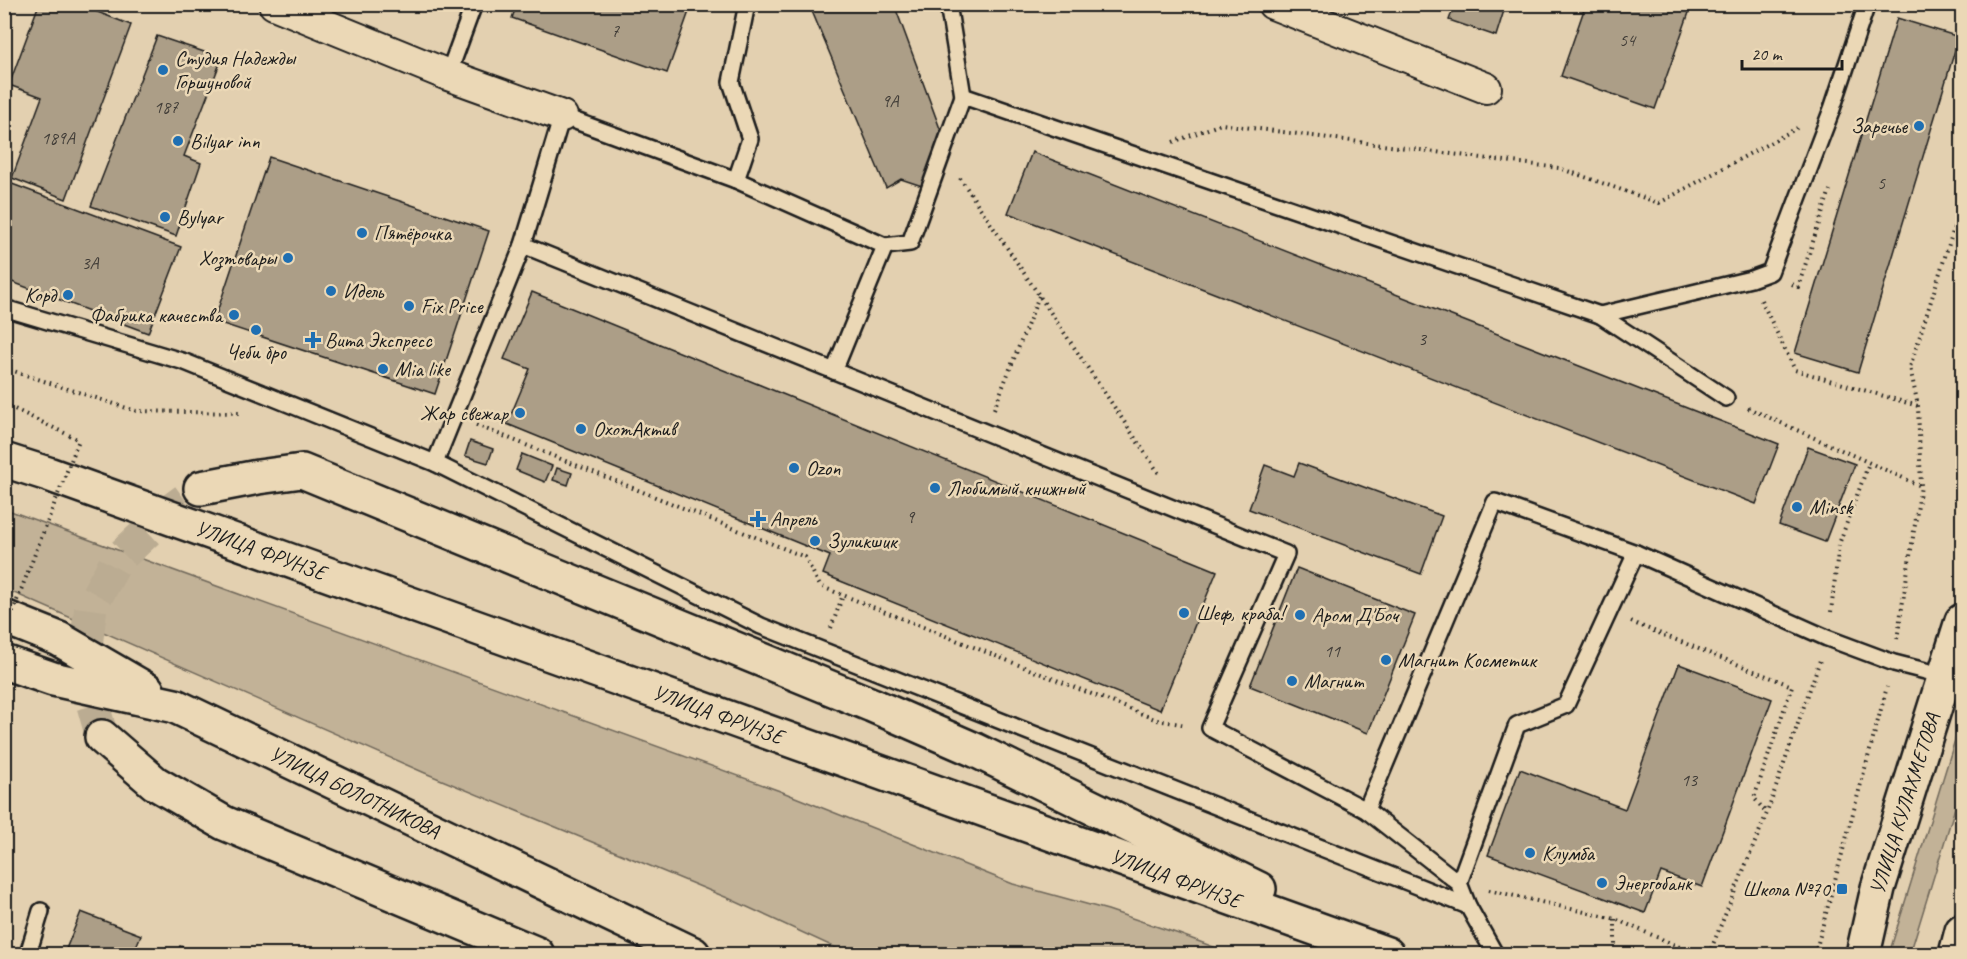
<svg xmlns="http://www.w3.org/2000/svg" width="1967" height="959" viewBox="0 0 1967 959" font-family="Caveat,sans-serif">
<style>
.green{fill:#c2b297;stroke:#6f675a;stroke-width:1.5}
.building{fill:#ac9e87;stroke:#1c1c1c;stroke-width:1.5}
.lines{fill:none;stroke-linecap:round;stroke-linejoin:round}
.primary-tunnel{stroke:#bbac92;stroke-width:33;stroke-dasharray:33 16;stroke-linecap:butt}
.service-casing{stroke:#1c1c1c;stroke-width:20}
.minor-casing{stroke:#1c1c1c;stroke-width:34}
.secondary-casing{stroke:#1c1c1c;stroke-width:38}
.primary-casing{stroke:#1c1c1c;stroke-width:38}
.path{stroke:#1c1c1c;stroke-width:4;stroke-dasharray:1.5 4.5;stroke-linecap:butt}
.service{stroke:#ebd8b6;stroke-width:15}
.minor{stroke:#ebd8b6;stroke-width:30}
.secondary{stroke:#ebd8b6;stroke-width:33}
.primary{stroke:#ebd8b6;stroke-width:33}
.path-bridge{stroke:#1c1c1c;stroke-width:4;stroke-dasharray:1.5 4.5;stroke-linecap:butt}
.poi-dot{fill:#1f6fb2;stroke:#ebd8b6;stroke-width:2}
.labels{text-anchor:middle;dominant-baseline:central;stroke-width:5;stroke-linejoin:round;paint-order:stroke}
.number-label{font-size:18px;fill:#403c37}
.poi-label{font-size:21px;fill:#1c1c1c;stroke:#ebd8b6;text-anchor:start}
.street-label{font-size:21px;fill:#1c1c1c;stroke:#ebd8b6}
</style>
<rect width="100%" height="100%" fill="#e3d0b0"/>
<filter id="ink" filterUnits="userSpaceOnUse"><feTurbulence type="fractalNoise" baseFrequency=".0167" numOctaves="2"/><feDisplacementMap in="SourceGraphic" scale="12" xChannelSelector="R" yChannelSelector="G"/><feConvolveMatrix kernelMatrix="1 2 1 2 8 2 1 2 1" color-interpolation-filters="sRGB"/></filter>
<g filter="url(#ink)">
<g class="green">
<path d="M5 509 780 791 1013 884 1108 910 1179 934 1232 954H849L730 899 425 773 5 589Z"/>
<path d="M1962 717V785L1910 954H1889Z"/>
</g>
<g class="building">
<path d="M39 4H77L131 25 66 199 12 178 42 97 9 85Z"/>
<path d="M382 4H401L399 11Z"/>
<path d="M517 4H686L691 6 667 73 512 18Z"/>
<path d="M809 4H894L942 134 922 186 901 179 886 188Z"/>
<path d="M1455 4H1506L1496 36 1449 20Z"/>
<path d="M1586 4H1692L1655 109 1561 76Z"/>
<path d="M1897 18 1959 37 1858 372 1795 353Z"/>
<path d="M157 36 222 58 184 156 201 163 176 236 91 206Z"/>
<path d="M1032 152 1779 444 1756 504 1008 213Z"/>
<path d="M269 157 489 231 435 394 214 321Z"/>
<path d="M4 181 181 247 148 333 4 279Z"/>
<path d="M532 292 1217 571 1160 710 823 574 830 556 507 424 530 369 504 359Z"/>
<path d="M470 441 493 449 488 463 465 456Z"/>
<path d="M1808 447 1855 464 1825 542 1779 525Z"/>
<path d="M522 454 552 466 545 482 516 470Z"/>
<path d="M1299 463 1442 516 1421 574 1249 509 1265 465 1294 476Z"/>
<path d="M557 468 572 473 568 485 553 480Z"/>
<path d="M1297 568 1415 615 1368 733 1250 686Z"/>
<path d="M1679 664 1772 699 1702 887 1661 872 1645 913 1488 855 1520 769 1625 809Z"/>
<path d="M81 912 141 935 133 954H64Z"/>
<path d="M180 946 201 954H177Z"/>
</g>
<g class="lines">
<path class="primary-tunnel" d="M102 737 83 670 91 606 117 560 168 512 201 488"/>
<defs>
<g id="service">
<path d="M948 4 963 96"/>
<path d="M448 75 474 4"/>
<path d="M736 180 750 139 731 82 747 4"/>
<path d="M523 245 562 116 736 180 885 246 834 371"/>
<path d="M885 246 910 243 963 96 1600 315 1751 279 1770 272 1832 109 1867 4"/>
<path d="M4 308 185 362 435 463 761 626 1468 906"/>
<path d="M1600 315 1726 398"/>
<path d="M435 463 523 245 1286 554 1210 728 1366 810 1459 883 1468 906 1495 954"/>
<path d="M1366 810 1495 502 1636 553"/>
<path d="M1459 883 1517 725 1566 705 1636 553 1827 638 1894 663 1945 676"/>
<path d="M28 954 41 911"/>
</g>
<g id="minor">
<path d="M274 4 448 75 562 116"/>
<path d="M1273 4 1486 88"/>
</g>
<g id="secondary">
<path id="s1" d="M1863 954 1878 888 1962 621"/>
<path d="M1956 954 1962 931"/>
</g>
<g id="primary">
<path id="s2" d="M4 460 48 474 1387 954"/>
<path d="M201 488 258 477 302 471 872 705 975 750 1259 889"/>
<path d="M4 617 59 639 147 690"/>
<path id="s3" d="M4 662 53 679 175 706 693 954"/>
<path d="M102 737 155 783 224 823 537 954"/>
</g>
</defs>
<use href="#service" class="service-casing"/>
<use href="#minor" class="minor-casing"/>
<use href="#secondary" class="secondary-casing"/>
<use href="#primary" class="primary-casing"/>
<g class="path">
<path d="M1173 142 1221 124 1559 168 1659 203 1797 128"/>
<path d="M960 178 1160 475"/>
<path d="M1792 284 1798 287 1830 190"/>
<path d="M1761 300 1795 370 1918 406"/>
<path d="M4 368 136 411 241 413"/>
<path d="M4 404 79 440"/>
<path d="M1748 408 1921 486"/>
<path d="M994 409 1039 296"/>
<path d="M476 425 805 557 820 586 1157 720 1186 725"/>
<path d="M1831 612 1839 544 1869 463"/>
<path d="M1631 622 1792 686 1754 798 1766 812"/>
<path d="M831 628 843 595"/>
<path d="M1897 639 1921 486 1918 406 1910 367 1962 203"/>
<path d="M1489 890 1615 919 1696 954"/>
<path d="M1615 919V954"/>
<path d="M1709 954 1767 813 1820 660"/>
<path d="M1815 954 1887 687"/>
</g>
<use href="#service" class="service"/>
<use href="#minor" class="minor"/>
<use href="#secondary" class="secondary"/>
<use href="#primary" class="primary"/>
<path class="path-bridge" d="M4 634 79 440"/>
</g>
</g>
<g class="poi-dot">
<circle cx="163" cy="70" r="6"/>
<circle cx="1919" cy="126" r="6"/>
<circle cx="178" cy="141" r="6"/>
<circle cx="165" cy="217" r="6"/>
<circle cx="362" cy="233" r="6"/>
<circle cx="288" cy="258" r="6"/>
<circle cx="331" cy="291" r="6"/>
<circle cx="68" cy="295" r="6"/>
<circle cx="409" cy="306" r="6"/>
<circle cx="234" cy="315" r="6"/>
<circle cx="256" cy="330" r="6"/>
<path d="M310 331h6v6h6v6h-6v6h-6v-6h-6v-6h6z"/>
<circle cx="383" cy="369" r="6"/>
<circle cx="520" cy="413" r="6"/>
<circle cx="581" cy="429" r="6"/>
<circle cx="794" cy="468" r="6"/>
<circle cx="935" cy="488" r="6"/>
<circle cx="1797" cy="507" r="6"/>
<path d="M755 510h6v6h6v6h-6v6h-6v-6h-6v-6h6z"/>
<circle cx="815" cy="541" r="6"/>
<circle cx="1184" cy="613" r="6"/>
<circle cx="1300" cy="615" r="6"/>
<circle cx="1386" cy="660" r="6"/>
<circle cx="1292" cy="681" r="6"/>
<circle cx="1530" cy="853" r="6"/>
<circle cx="1602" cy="883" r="6"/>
<rect x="1836" y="883" width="12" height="12" rx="3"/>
</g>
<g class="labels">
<g class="number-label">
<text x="615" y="31">7</text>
<text x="1627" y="40">54</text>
<text x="890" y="101">9А</text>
<text x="166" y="107">187</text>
<text x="58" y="138">189А</text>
<text x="1881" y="183">5</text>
<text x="90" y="263">3А</text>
<text x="1422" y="339">3</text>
<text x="910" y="517">9</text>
<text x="1332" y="651">11</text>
<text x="1689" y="780">13</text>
</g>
<g class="poi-label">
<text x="175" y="58">Студия Надежды<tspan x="175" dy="24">Горшуновой</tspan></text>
<text x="1907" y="126" text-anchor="end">Заречье</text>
<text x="190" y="141">Bilyar inn</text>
<text x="177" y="217">Bylyar</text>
<text x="374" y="233">Пятёрочка</text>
<text x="276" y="258" text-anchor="end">Хозтовары</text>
<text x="343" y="291">Идель</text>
<text x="56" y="295" text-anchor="end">Корд</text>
<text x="421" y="306">Fix Price</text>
<text x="222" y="315" text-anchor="end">Фабрика качества</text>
<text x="325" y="340">Вита Экспресс</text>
<text x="256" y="352" text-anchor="middle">Чеби бро</text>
<text x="395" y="369">Mia like</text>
<text x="508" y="413" text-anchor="end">Жар свежар</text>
<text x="593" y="429">ОхотАктив</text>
<text x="806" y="468">Ozon</text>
<text x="947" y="488">Любимый книжный</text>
<text x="1809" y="507">Minsk</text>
<text x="770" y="519">Апрель</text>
<text x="827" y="541">Зуликшик</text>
<text x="1196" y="613">Шеф, краба!</text>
<text x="1312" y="615">Аром Д'Боч</text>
<text x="1398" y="660">Магнит Косметик</text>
<text x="1304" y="681">Магнит</text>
<text x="1542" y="853">Клумба</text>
<text x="1614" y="883">Энергобанк</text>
<text x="1830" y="889" text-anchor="end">Школа №70</text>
</g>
<g class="street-label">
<text stroke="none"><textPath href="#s2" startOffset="272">УЛИЦА ФРУНЗЕ</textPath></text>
<text stroke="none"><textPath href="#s2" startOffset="758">УЛИЦА ФРУНЗЕ</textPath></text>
<text stroke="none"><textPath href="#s3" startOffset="376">УЛИЦА БОЛОТНИКОВА</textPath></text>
<text stroke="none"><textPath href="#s1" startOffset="156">УЛИЦА КУЛАХМЕТОВА</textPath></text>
<text stroke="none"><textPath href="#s2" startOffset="1244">УЛИЦА ФРУНЗЕ</textPath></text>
</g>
</g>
<rect width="1967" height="959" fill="none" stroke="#ebd8b6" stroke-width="24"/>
<rect x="12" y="12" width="1943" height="935" fill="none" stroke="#1c1c1c" stroke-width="2" filter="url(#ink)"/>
<path d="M1742 60v9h100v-9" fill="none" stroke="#1c1c1c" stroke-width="3"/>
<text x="1751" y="60" font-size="18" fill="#1c1c1c" stroke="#ebd8b6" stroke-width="4.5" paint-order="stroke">20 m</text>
</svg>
